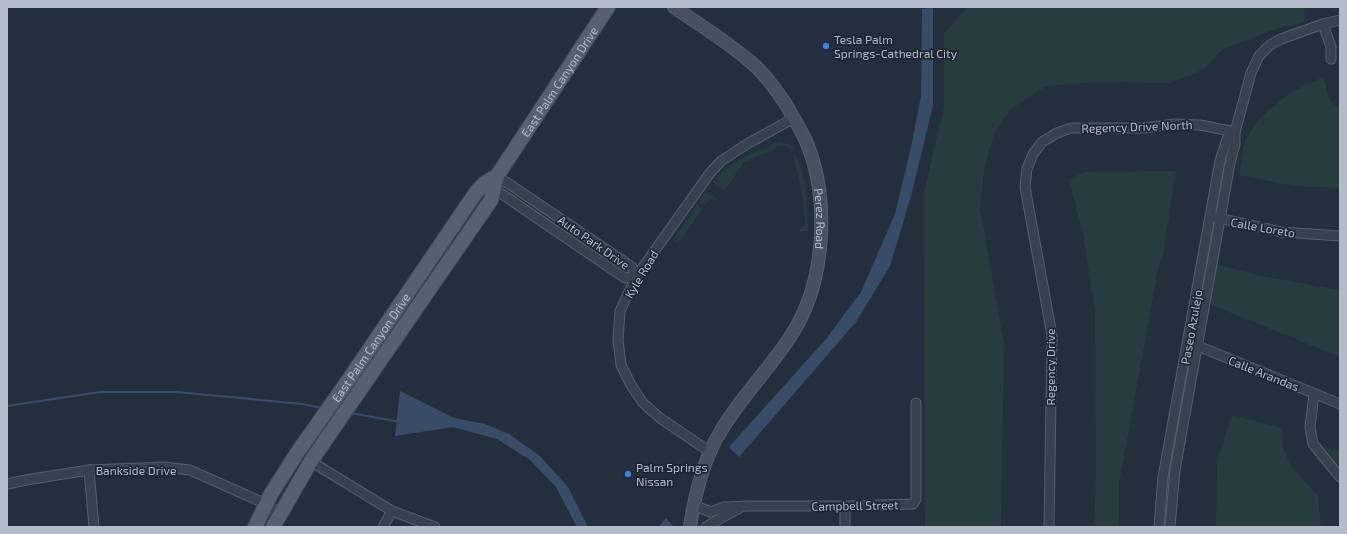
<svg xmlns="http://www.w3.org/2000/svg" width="1347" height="534" viewBox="0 0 1347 534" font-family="'Exo 2',sans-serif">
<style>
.green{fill:#263c3f}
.water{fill:#394c67}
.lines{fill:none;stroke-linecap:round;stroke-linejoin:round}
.stream{stroke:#394c67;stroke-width:2}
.minor-casing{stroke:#565f6c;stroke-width:11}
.secondary-casing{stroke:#565f6c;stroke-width:14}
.primary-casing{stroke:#414a57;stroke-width:16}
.minor{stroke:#38414e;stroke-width:9}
.secondary{stroke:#465061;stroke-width:12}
.primary{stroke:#56606e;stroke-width:14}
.shop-dot{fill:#3f7fe0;stroke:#1d2633;stroke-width:1.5}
.labels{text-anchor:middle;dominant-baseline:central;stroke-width:3.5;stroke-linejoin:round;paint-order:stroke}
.poi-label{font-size:12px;fill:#b4bcc9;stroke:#1d2633;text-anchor:start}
.street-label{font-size:12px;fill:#b4bcc9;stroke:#1d2633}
</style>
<rect width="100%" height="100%" fill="#242f3e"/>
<g class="green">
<path d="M968 7H1305L1304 23 1278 28 1222 50 1204 69 1171 83 1098 82 1046 86 1011 109 994 134 985 165 980 208 1004 344 1001 527H925L924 193 944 107V33Z"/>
<path d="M1323 77 1330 101 1340 109V188L1293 186 1239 175 1245 140 1259 119 1290 93Z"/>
<path d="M779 141 792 146 794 151H792C788 144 777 144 773 150L744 162 725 190 730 194 712 182 722 172 738 160 763 149Z"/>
<path d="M795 154C806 169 808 211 808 231H800L799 228 805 226C805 202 800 179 793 156Z"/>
<path d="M1176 171 1163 256 1159 264 1119 484V527H1094L1096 472 1095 311 1083 235 1069 180 1084 172Z"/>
<path d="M706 191 717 199 715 201 710 198 705 206 699 202Z"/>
<path d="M697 205 702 209 678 244 673 240Z"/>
<path d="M1216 264 1261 276 1340 290V357L1209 304Z"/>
<path d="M1232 415 1282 428 1283 445 1289 463 1318 496 1321 527H1216L1217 461Z"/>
<path d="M1323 447 1340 450V467Z"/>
</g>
<g class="water">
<path d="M933 8V106L911 196 890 266 856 322 739 457 729 447 826 339 861 292 895 214 912 143 921 96 922 9Z"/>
<path d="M400 391 454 418 485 424 509 434 540 456 568 487 585 521 587 527H577L556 487 529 459 497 439 453 427 395 436Z"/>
<path d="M666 518 674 527H658Z"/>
</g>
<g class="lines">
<g class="stream">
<path d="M7 406 100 392H177L302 404 323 408"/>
<path d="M351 413 400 422"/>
</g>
<defs>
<g id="minor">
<path d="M1323 24 1331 47V59"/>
<path d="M490 186 625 278 636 277 632 267 497 176"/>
<path d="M1214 217 1281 232 1340 236"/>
<path d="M1193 344 1340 404"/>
<path d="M1314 394 1310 427 1313 444 1340 477"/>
<path d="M710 452 660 418 643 403 631 385 621 365 618 340 620 311 636 277 710 173 721 161 747 144 794 118"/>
<path d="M297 453 392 511 435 527"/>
<path d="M89 470 94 527"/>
<path d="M7 484 26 480 89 470 164 467 190 470 266 504 281 514"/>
<path d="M693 505 711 512 724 507 750 506H845L913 504 916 499V403"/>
<path d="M845 506V527"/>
<path d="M383 527 392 511"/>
<path d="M706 527 712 523 740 508"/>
<path d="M1049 527 1052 335 1025 187 1027 169 1033 154 1042 142 1057 133 1071 128H1144L1176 124 1200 125 1235 132"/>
<path d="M1159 527 1163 477 1220 161 1227 139 1235 132"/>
<path d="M1170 527 1175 470 1220 219 1230 163 1235 144V132L1251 73 1259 56 1270 45 1281 39 1323 24 1340 20"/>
</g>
<g id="secondary">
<path id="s1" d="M674 7C701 26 730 43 754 65 766 75 776 90 785 103 792 115 800 128 806 141 830 198 826 281 792 334 771 368 741 396 721 431 703 459 695 494 690 527"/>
</g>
<g id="primary">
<path id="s2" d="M255 527 271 494 297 453 347 382 477 191 485 183 497 176"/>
<path id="s3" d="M273 527 311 461 491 200 497 176 608 7"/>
</g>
</defs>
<use href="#minor" class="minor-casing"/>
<use href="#secondary" class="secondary-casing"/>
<use href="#primary" class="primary-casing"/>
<use href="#minor" class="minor"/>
<use href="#secondary" class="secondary"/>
<use href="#primary" class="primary"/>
</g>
<g class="shop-dot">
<circle cx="826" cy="46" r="4"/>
<circle cx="628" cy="474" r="4"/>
</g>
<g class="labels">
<g class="poi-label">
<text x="834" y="39">Tesla Palm<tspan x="834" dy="14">Springs-Cathedral City</tspan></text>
<text x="636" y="467">Palm Springs<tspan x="636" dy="14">Nissan</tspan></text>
</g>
<g class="street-label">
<text stroke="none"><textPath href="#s3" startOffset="531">East Palm Canyon Drive</textPath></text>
<text transform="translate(1137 126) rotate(-2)">Regency Drive North</text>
<text stroke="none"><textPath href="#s1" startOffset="271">Perez Road</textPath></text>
<text transform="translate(1263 227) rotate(10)">Calle Loreto</text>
<text transform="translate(594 242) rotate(35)">Auto Park Drive</text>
<text transform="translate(641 274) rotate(-59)">Kyle Road</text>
<text transform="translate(1191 327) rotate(-80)">Paseo Azulejo</text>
<text stroke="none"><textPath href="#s2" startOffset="214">East Palm Canyon Drive</textPath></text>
<text transform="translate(1050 367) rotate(-90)">Regency Drive</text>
<text transform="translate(1264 373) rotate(22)">Calle Arandas</text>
<text x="136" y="470">Bankside Drive</text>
<text transform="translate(855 505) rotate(-1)">Campbell Street</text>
</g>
</g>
<rect width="1347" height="534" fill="none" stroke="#b4bcc9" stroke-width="16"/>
</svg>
